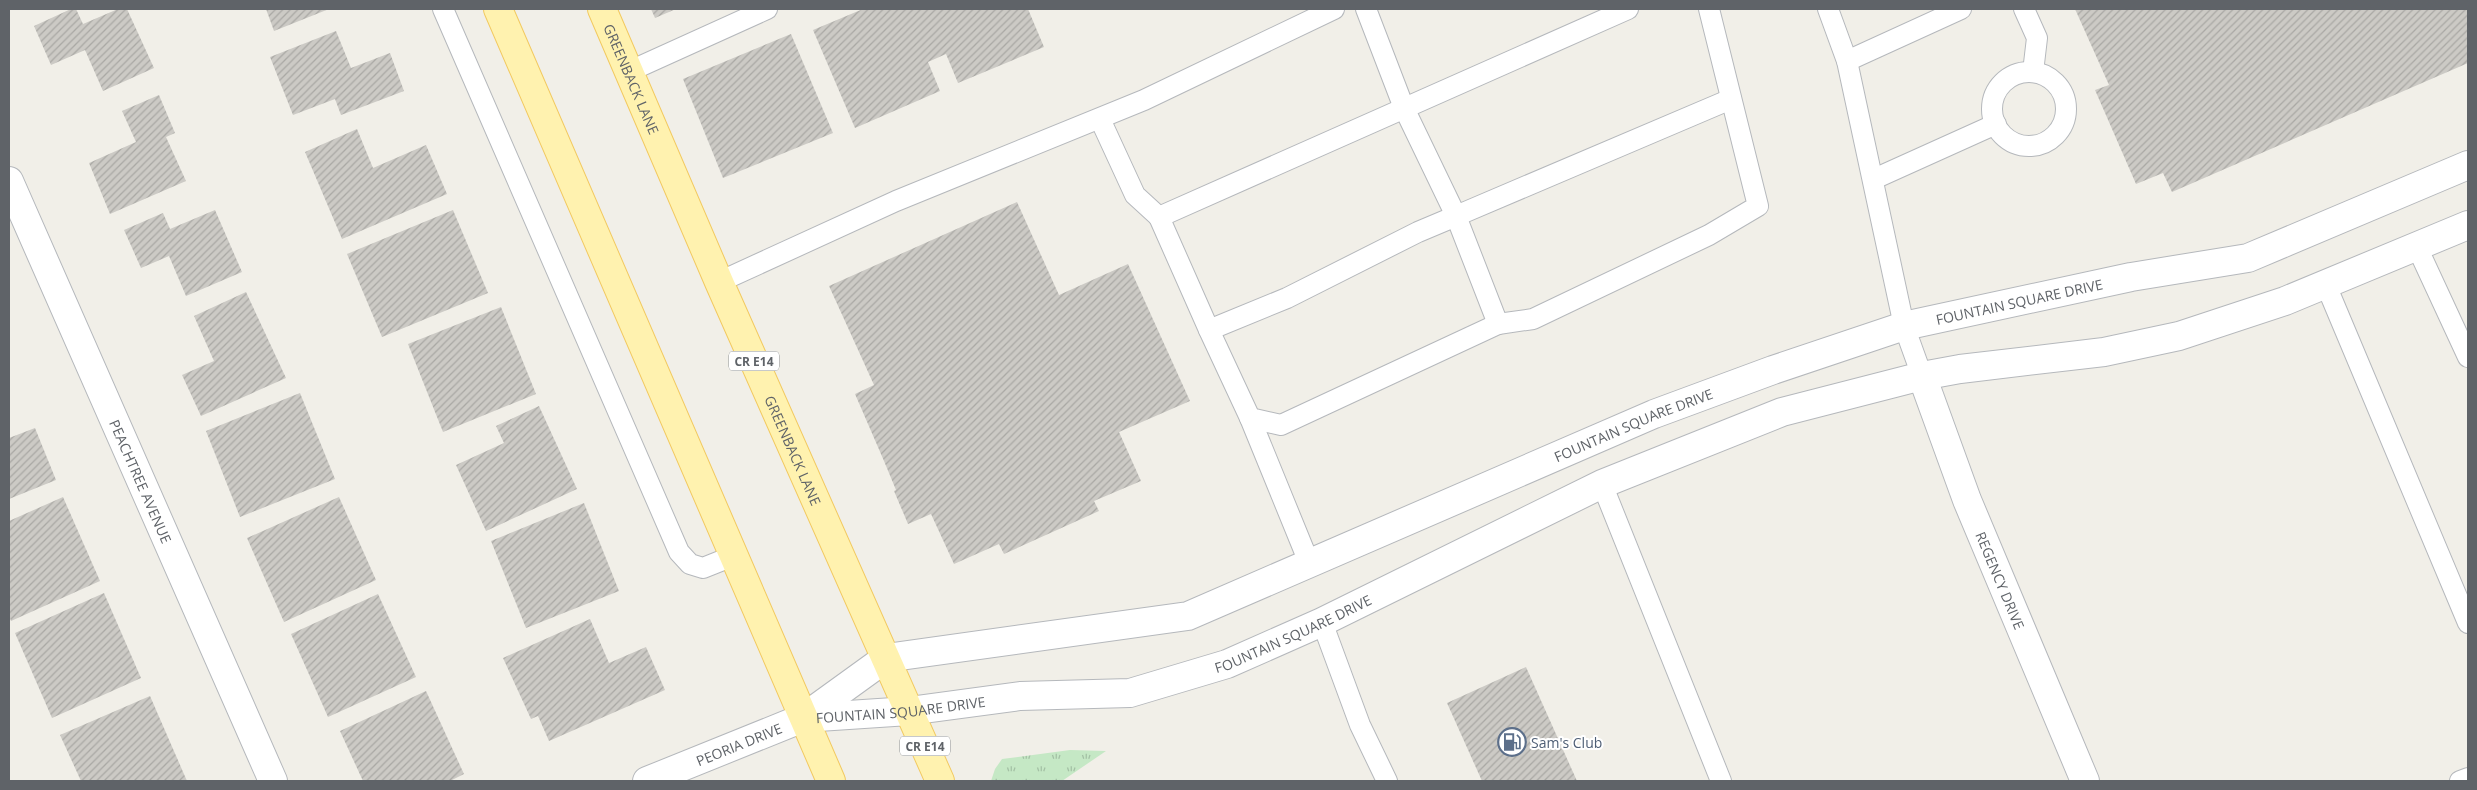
<svg xmlns="http://www.w3.org/2000/svg" width="2477" height="790" viewBox="0 0 2477 790" font-family="'Open Sans',sans-serif">
<style>
.grass{fill:url(#grass-tufts)}
.building{fill:url(#building-hatch)}
.lines{fill:none;stroke-linecap:round;stroke-linejoin:round}
.service-casing{stroke:#b5b8bc;stroke-width:22}
.minor-casing{stroke:#b5b8bc;stroke-width:30}
.tertiary-casing{stroke:#b5b8bc;stroke-width:30}
.primary-casing{stroke:#f2c960;stroke-width:30}
.service{stroke:#fff;stroke-width:20}
.minor{stroke:#fff;stroke-width:28}
.tertiary{stroke:#fff;stroke-width:28}
.primary{stroke:#fff2af;stroke-width:28}
.labels{text-anchor:middle;dominant-baseline:central;stroke-width:4;stroke-linejoin:round;paint-order:stroke}
.shield{fill:#fff;stroke:#8f9295;stroke-width:1}
.shield-label{font-size:12px;font-weight:bold;fill:#5f6368}
.street-label{font-size:14px;fill:#5f6368;stroke:#fff}
.service-label{font-size:14px;fill:#4e5e75;stroke:#fff;text-anchor:start}
</style>
<defs>
<pattern id="grass-tufts" width="24" height="20" patternUnits="userSpaceOnUse" patternTransform="scale(1.25)"><rect width="24" height="20" fill="#c5e8c5"/><path d="M3 7l-1-3M5 7V3M7 7l1-3M15 17l-1-3M17 17v-4M19 17l1-3" fill="none" stroke="#a3c0a4"/></pattern>
<pattern id="building-hatch" width="6" height="6" patternUnits="userSpaceOnUse" patternTransform="scale(1.25)"><rect width="6" height="6" fill="#cccac5"/><path d="M-1 1l2-2M0 6l6-6M5 7l2-2" fill="none" stroke="#a9a8a4"/></pattern>
</defs>
<rect width="100%" height="100%" fill="#f1efe8"/>
<path class="grass" d="M1070 750 1106 751 1062 781H991L995 769 1002 759Z"/>
<g class="building">
<path d="M71 9H76L83 24 118 9H127L154 68 103 91 85 50 51 65 34 26Z"/>
<path d="M266 9H329L274 31Z"/>
<path d="M651 9H676L655 18Z"/>
<path d="M863 9H1028L1044 47 958 83 946 54 928 62 940 91 855 128 813 30Z"/>
<path d="M2075 9H2468V63L2172 192 2163 173 2136 184 2095 90 2109 85Z"/>
<path d="M336 31 351 68 390 53 404 91 341 115 335 99 293 115 270 57Z"/>
<path d="M791 34 833 133 723 178 683 79Z"/>
<path d="M159 95 175 133 166 137 186 181 110 214 89 163 136 142 122 111Z"/>
<path d="M357 129 373 168 426 145 447 194 342 239 305 152Z"/>
<path d="M1017 202 1059 295 1128 264 1190 401 1119 432 1141 481 1094 501 1099 511 1004 554 999 544 954 564 931 514 908 524 894 491 896 490 884 461 855 394 874 385 829 286Z"/>
<path d="M215 210 242 272 186 296 169 256 141 268 124 230 163 213 170 229Z"/>
<path d="M453 210 488 293 382 337 347 254Z"/>
<path d="M246 292 286 378 201 416 182 375 214 361 194 316Z"/>
<path d="M501 307 536 394 443 432 408 344Z"/>
<path d="M300 393 335 479 240 517 206 431Z"/>
<path d="M539 406 577 489 486 531 456 465 504 443 496 426Z"/>
<path d="M35 428 56 480 9 499V438Z"/>
<path d="M63 497 100 581 11 621 9 616V521Z"/>
<path d="M339 497 376 580 284 622 247 538Z"/>
<path d="M584 503 619 591 526 628 491 541Z"/>
<path d="M104 593 141 678 52 718 15 633Z"/>
<path d="M378 594 416 677 328 717 291 634Z"/>
<path d="M590 619 609 663 646 647 665 690 549 741 538 716 531 719 503 658Z"/>
<path d="M1526 667 1577 781H1482L1447 703Z"/>
<path d="M426 691 464 774 450 781H363L340 731Z"/>
<path d="M150 696 187 781H81L60 735Z"/>
</g>
<g class="lines">
<defs>
<g id="service">
<path d="M443 9 679 552 690 564 703 568 733 556"/>
<path d="M1366 9 1404 108 1456 216 1731 99"/>
<path d="M1828 9 1847 61 1904 326 1922 376"/>
<path d="M2024 9 2037 38 2033 72"/>
<path d="M1847 61 1961 9"/>
<path d="M630 71 767 9"/>
<circle cx="2029" cy="109" r="37"/>
<path d="M1100 119 1135 195 1159 217 1628 9"/>
<path d="M1874 179 1996 124"/>
<path d="M1159 217 1209 330 1287 298 1418 232 1456 216 1498 324 1533 319 1709 235 1758 206 1709 9"/>
<path d="M2417 247 2468 357"/>
<path d="M719 282 896 201 1144 100 1334 9"/>
<path d="M2326 285 2468 623"/>
<path d="M1209 330 1250 418 1281 425 1498 324"/>
<path d="M1250 418 1310 565"/>
<path d="M1602 484 1721 781"/>
<path d="M1322 622 1360 725 1387 781"/>
<path d="M2460 781 2468 778"/>
</g>
<g id="minor">
<path id="s1" d="M9 181 273 781"/>
<path id="s2" d="M1922 376 1967 500 2085 781"/>
<path id="s3" d="M647 781 803 718"/>
</g>
<g id="tertiary">
<path id="s4" d="M803 718 886 658 1188 616 1654 414 1773 370 1904 326 2131 277 2248 258 2468 165"/>
<path id="s5" d="M803 718 909 711 1020 696 1130 693 1227 664 1322 622 1602 484 1782 412 1922 376 1960 369 2104 352 2179 336 2285 301 2468 225"/>
</g>
<g id="primary">
<path d="M498 9 831 781"/>
<path id="s6" d="M602 9 719 282 940 781"/>
</g>
</defs>
<use href="#service" class="service-casing"/>
<use href="#minor" class="minor-casing"/>
<use href="#tertiary" class="tertiary-casing"/>
<use href="#primary" class="primary-casing"/>
<use href="#service" class="service"/>
<use href="#minor" class="minor"/>
<use href="#tertiary" class="tertiary"/>
<use href="#primary" class="primary"/>
</g>
<defs>
<symbol id="fuel-ring" viewBox="-11 -11 22 22"><circle r="9.5" fill="#fff" stroke="#5c6f8a" stroke-width="1.5"/><path d="M-5.5-6h7V0h2V4h1.3V-2.5L3-4.5l.8-.8L6-3V5H2.5V1h-1V6h-7ZM-4.2-4.7v3.2H.2V-4.7Z" fill="#5c6f8a"/></symbol>
</defs>
<g fill-rule="evenodd">
<use href="#fuel-ring" x="1496" y="726" width="32" height="32"/>
</g>
<g class="labels">
<g class="shield">
<rect x="729" y="351.5" width="50" height="19" rx="4"/>
<rect x="900" y="736.5" width="50" height="19" rx="4"/>
</g>
<g class="shield-label">
<text x="754" y="361">CR E14</text>
<text x="925" y="746">CR E14</text>
</g>
<g class="street-label">
<text stroke="none"><textPath href="#s6" startOffset="76">GREENBACK LANE</textPath></text>
<text stroke="none"><textPath href="#s4" startOffset="1298">FOUNTAIN SQUARE DRIVE</textPath></text>
<text stroke="none"><textPath href="#s4" startOffset="892">FOUNTAIN SQUARE DRIVE</textPath></text>
<text stroke="none"><textPath href="#s6" startOffset="481">GREENBACK LANE</textPath></text>
<text stroke="none"><textPath href="#s1" startOffset="328">PEACHTREE AVENUE</textPath></text>
<text stroke="none"><textPath href="#s2" startOffset="219">REGENCY DRIVE</textPath></text>
<text stroke="none"><textPath href="#s5" startOffset="502">FOUNTAIN SQUARE DRIVE</textPath></text>
<text stroke="none"><textPath href="#s5" startOffset="98">FOUNTAIN SQUARE DRIVE</textPath></text>
<text stroke="none"><textPath href="#s3" startOffset="99">PEORIA DRIVE</textPath></text>
</g>
<g class="service-label">
<text x="1531" y="742">Sam's Club</text>
</g>
</g>
<rect width="2477" height="790" fill="none" stroke="#5f6368" stroke-width="20"/>
</svg>
